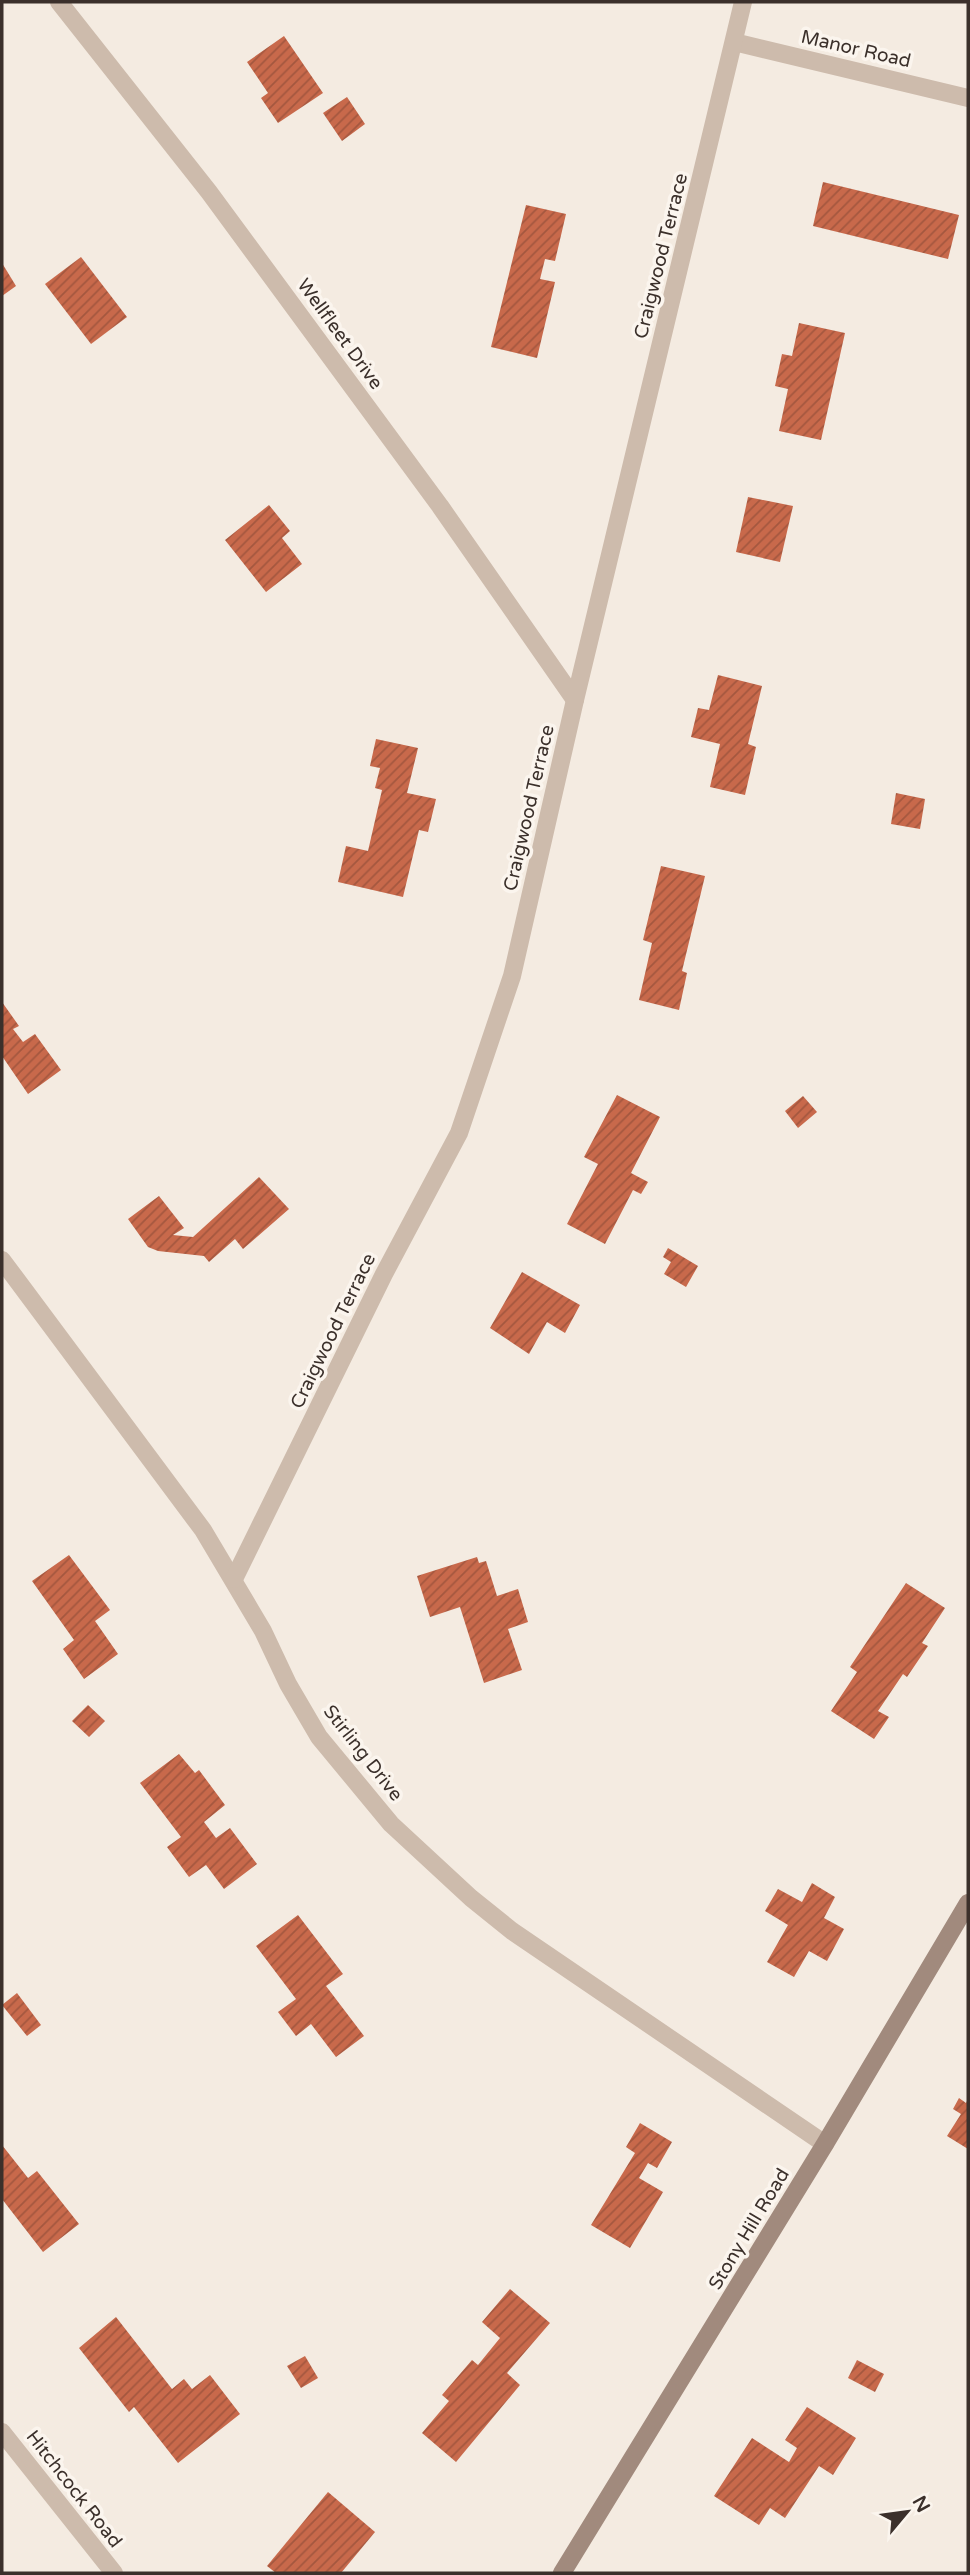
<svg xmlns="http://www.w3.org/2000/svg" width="970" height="2575" viewBox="0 0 970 2575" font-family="'Varela Round',sans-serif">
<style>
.building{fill:url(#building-hatch)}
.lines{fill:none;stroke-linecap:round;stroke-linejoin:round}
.street{stroke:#cdbbac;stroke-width:18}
.secondary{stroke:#a18a7d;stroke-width:18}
.labels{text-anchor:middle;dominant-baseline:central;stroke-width:7;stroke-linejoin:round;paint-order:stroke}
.street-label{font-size:19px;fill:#3b302b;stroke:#fbf5ee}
</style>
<defs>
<pattern id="building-hatch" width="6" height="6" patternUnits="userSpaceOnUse" patternTransform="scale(1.75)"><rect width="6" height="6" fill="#c8694b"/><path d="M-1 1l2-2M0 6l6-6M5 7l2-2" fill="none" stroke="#a4573f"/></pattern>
</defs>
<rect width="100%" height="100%" fill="#f4ebe1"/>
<g class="building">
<path d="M284 36 323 93 278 123 261 98 268 93 247 62Z"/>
<path d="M347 97 365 124 342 141 323 113Z"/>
<path d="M823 182 959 215 948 259 813 226Z"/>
<path d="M526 205 566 214 555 261 545 259 540 279 555 282 537 358 491 347Z"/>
<path d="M81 257 127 317 91 344 45 284Z"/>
<path d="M2 263 16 286 2 296Z"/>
<path d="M799 323 845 333 821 440 779 431 788 389 775 386 782 354 792 356Z"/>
<path d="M748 497 793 506 780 562 736 552Z"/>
<path d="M269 505 290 531 282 538 302 564 266 592 225 540Z"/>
<path d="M718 675 762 686 748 744 756 747 745 795 710 787 720 744 691 737 698 708 709 710Z"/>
<path d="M376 739 418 748 407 793 436 799 428 832 419 830 403 897 338 882 346 846 368 851 382 790 375 788 380 768 370 766Z"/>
<path d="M896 793 925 799 920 829 891 824Z"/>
<path d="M661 866 705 876 682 971 687 973 679 1010 639 1000 652 943 643 940Z"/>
<path d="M2 1002 19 1026 13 1029 23 1042 35 1034 61 1070 28 1094 2 1056Z"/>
<path d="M617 1095 660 1117 631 1173 648 1182 641 1194 633 1190 605 1244 567 1224 598 1164 584 1157Z"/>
<path d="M803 1096 817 1112 798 1128 785 1111Z"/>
<path d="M259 1177 289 1209 243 1249 235 1239 209 1262 204 1256 158 1251 148 1247 128 1219 159 1196 184 1228 173 1235 193 1237Z"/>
<path d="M668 1248 698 1266 686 1287 664 1274 671 1262 663 1257Z"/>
<path d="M522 1272 580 1305 565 1333 547 1322 529 1354 490 1328Z"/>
<path d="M69 1555 110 1610 95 1621 118 1654 84 1679 63 1649 74 1640 32 1581Z"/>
<path d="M477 1557 479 1563 486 1561 497 1596 518 1589 528 1622 508 1629 522 1670 484 1683 460 1607 430 1617 417 1576Z"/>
<path d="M906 1583 945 1608 922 1643 928 1646 907 1677 903 1674 878 1711 889 1717 874 1739 831 1711 857 1672 850 1667Z"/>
<path d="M88 1705 105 1721 89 1737 72 1721Z"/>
<path d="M179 1754 195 1773 199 1770 225 1805 204 1822 216 1838 230 1828 257 1864 224 1889 206 1865 189 1877 167 1847 181 1837 140 1783Z"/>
<path d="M812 1883 835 1897 824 1918 844 1929 827 1961 809 1951 794 1977 767 1962 788 1925 765 1911 778 1889 802 1902Z"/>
<path d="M298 1915 343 1974 326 1986 364 2036 336 2057 311 2024 296 2036 278 2012 296 1999 256 1946Z"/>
<path d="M17 1993 41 2025 27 2036 2 2005Z"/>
<path d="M959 2098 966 2103 968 2099V2149L947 2136 961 2114 953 2109Z"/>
<path d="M640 2123 672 2142 657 2168 648 2163 639 2178 663 2192 630 2248 591 2225 635 2153 626 2147Z"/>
<path d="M2 2145 28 2178 37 2171 79 2224 43 2252 2 2199Z"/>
<path d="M510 2289 550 2323 507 2373 520 2385 456 2462 422 2433 449 2401 442 2395 472 2360 478 2365 500 2338 482 2322Z"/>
<path d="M116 2317 172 2389 184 2379 192 2389 210 2375 240 2414 178 2463 134 2407 129 2412 79 2348Z"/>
<path d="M305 2356 318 2378 301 2388 287 2366Z"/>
<path d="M857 2360 884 2374 875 2392 848 2378Z"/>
<path d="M807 2407 856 2438 833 2475 819 2466 785 2518 770 2508 759 2525 714 2496 752 2438 789 2462 797 2448 785 2440Z"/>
<path d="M328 2492 375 2532 341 2573H276L267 2566Z"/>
</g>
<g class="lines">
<g class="street">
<path d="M59 2 209 192 440 506 575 700"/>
<path d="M734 42 968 98"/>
<path d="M2 1260 203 1530 263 1631 288 1684 319 1737 391 1824 471 1898 512 1931 825 2144"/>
<path d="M234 1579 384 1274 459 1133 512 976 575 700 743 2"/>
<path d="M2 2432 114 2573"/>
</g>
<path class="secondary" d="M562 2573 825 2144 968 1903"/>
</g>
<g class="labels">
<g class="street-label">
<text transform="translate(856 49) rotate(13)">Manor Road</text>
<text transform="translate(661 256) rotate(-76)">Craigwood Terrace</text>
<text transform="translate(340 334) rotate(54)">Wellfleet Drive</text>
<text transform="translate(529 808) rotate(-77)">Craigwood Terrace</text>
<text transform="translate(333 1331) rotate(-64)">Craigwood Terrace</text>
<text transform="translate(363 1753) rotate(52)">Stirling Drive</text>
<text transform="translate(749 2229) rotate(-59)">Stony Hill Road</text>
<text transform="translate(74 2489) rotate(52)">Hitchcock Road</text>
</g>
</g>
<rect width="970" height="2575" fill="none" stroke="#3b302b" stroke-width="7"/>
<g transform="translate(907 2512) rotate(61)" stroke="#fbf5ee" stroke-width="5" paint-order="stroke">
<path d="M0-5L12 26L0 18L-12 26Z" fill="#3b302b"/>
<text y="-10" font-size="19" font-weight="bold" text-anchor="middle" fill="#3b302b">N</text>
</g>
</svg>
